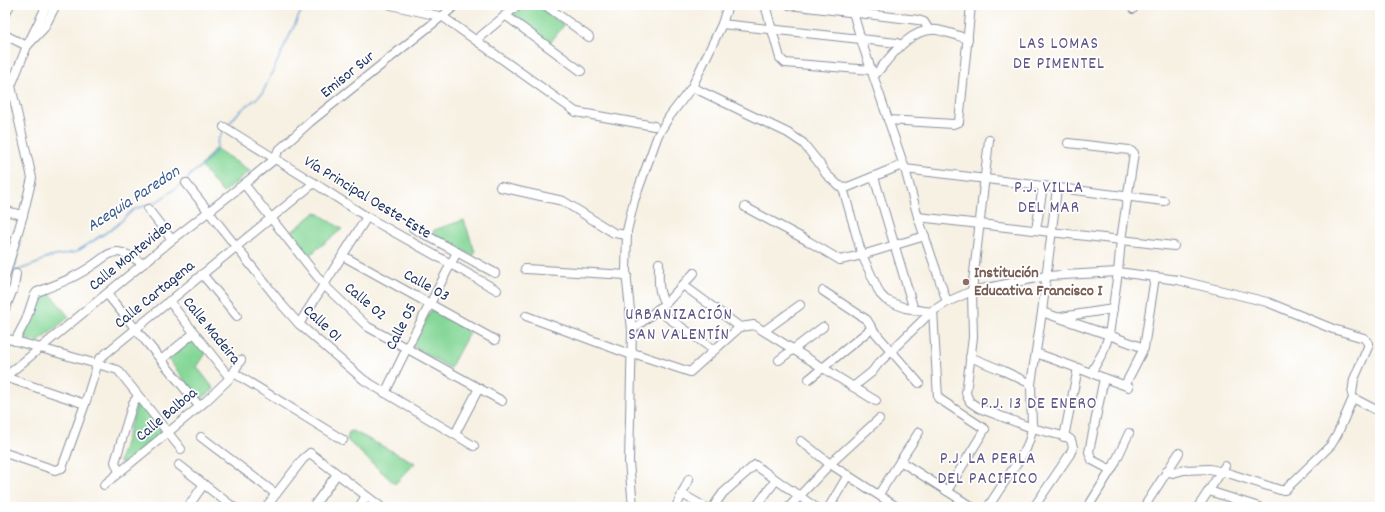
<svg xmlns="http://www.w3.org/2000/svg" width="1385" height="512" viewBox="0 0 1385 512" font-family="Dekko,sans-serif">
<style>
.green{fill:#85d797;stroke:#50837a}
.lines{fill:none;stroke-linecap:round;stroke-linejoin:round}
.stream{stroke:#66a0d5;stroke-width:1.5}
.minor-casing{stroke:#8990a0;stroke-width:10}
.minor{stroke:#fff;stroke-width:8}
.education-dot{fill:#8d6e63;stroke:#fff;stroke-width:1.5}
.labels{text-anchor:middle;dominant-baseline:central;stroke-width:3.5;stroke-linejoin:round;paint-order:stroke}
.street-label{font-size:16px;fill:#1b2f5e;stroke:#fff}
.education-label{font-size:16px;font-weight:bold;fill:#785e54;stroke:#fff;text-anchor:start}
.neighbourhood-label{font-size:17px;letter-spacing:1px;fill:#5f5686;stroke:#fff}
.water-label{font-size:17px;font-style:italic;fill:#395c8e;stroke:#fff}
</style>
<rect width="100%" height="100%" fill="#fff"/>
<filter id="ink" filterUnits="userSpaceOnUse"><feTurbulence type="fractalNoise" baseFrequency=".025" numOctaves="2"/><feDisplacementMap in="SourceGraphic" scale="8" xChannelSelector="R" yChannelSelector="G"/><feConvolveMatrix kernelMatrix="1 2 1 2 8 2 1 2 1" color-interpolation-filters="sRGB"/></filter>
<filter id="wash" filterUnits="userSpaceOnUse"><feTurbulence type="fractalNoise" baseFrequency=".012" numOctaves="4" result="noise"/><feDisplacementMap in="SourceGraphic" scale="16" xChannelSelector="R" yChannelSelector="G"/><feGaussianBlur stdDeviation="0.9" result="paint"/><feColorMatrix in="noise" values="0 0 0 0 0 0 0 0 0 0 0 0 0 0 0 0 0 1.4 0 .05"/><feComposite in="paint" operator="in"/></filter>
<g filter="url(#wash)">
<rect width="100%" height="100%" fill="#f7f1e3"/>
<g class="green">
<path d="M524 5H537L564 25 550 43 513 16V14Z"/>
<path d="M215 148 250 171 223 193 201 166Z"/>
<path d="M316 212 342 229 307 257 289 234Z"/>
<path d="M464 220 475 252 473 256 433 234 434 230Z"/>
<path d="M49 292 69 317 37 343 23 338 31 319 38 296Z"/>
<path d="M431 310 470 331 450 368 412 346Z"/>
<path d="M193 339H196L206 353 197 367 214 389 200 400 168 359Z"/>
<path d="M140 403 161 430V432L125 465 119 462 137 404Z"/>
<path d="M353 431 415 463 395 484 347 440 349 432Z"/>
</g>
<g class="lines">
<g class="stream">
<path d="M228 125 239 112 262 94 304 5"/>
<path d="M186 181 191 174 204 164 216 151 218 140 223 131"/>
<path d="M32 194 34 184"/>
<path d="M16 271 38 263 45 258 76 252 116 226 133 210 158 201 183 183"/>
<path d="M14 272 20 240"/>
</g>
</g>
</g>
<g filter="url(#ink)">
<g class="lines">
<defs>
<g id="minor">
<path d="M391 5 443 17 576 112 654 126"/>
<path d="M545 5 589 37"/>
<path d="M765 5 780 58 785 63 871 70"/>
<path d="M789 5 918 20 924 22 929 30"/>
<path d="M851 5 861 40 905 169 918 217 947 302"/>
<path d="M1133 9 1135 5"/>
<path d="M5 14 10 5"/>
<path d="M505 15 581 71"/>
<path d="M722 24 897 43 901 45"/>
<path d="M5 35 27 46 44 28 56 5"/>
<path d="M476 40 518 5"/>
<path d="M874 76C889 59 910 27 937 30 948 32 958 36 968 39"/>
<path d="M692 87 788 133 803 143 819 163 826 174 839 186 848 187 897 167 904 166"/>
<path d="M888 120 953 124 959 122 971 5"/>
<path d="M224 127 314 183 367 217 497 290"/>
<path d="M989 140 972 291 973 337 966 393 967 396 970 402 979 408 1032 428 1067 437 1071 440 1073 447 1070 454 1034 507"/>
<path d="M1068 143 1129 150 1134 153 1121 240 1118 272 1109 335 1103 352 1091 373"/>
<path d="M905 169 1164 201"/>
<path d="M874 177 914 310"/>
<path d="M186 183 283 306 299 324 364 380 474 446"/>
<path d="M244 184 324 285 368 327 502 401"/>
<path d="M500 187 563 201 614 233 627 235"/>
<path d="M843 188 862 255 880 294 886 300 905 308 931 312 947 302 972 291 1046 276 1118 272 1178 280 1267 302 1333 329 1364 338 1368 343V347L1354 379 1352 394"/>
<path d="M745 207 808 241 840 260 862 255 925 236"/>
<path d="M148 209 172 240"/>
<path d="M5 211 23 215"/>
<path d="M918 217 1174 246"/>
<path d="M413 228 495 273"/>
<path d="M1036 230 1043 186"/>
<path d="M343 256 495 340"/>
<path d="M659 263C659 276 657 292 665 303"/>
<path d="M525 269 627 275"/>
<path d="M202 274 237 316"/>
<path d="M5 276 23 215 32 178 11 86 27 46 47 5"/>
<path d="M683 285 740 327 754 325 876 401"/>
<path d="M823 291 867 320 873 330 919 383"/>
<path d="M107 294 199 406"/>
<path d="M169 301 230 378"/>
<path d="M5 309 14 287 16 274"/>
<path d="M657 310 714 350"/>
<path d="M933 310 938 398 985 429 947 491"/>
<path d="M1042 312 1109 335 1144 348"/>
<path d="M526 316 632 355 636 354 690 372 740 327"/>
<path d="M1061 317 1113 309"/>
<path d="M299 324 367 217"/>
<path d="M632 330 667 302 694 273"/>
<path d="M764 331 800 305"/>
<path d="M5 338 118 370 181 449"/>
<path d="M15 341 26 320 34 296 37 292C58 284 77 277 96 263 102 259 110 251 118 252 126 253 136 259 143 264"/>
<path d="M1036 353 1129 387"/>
<path d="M970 357 1004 371 1031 384"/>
<path d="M161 360 194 333"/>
<path d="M779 360 823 327"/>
<path d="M234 373 343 440"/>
<path d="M5 377 172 240 244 184 275 159 278 151 310 122 456 5"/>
<path d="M5 377 85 404"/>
<path d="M1104 378 1089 452 1092 460 1111 470"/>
<path d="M809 379 872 328"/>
<path d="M1125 385 1144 348 1155 277"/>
<path d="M853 387 872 372 878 364 931 312"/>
<path d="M385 393 407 348 457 252"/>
<path d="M455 434 479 388"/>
<path d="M201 437 276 494"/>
<path d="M1064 437 1078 368"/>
<path d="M801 441 830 464 897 507"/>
<path d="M5 453 55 470 62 468 85 404 99 359 314 183"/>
<path d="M900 461 972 507"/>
<path d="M179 465 233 507"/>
<path d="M1167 471 1173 473 1184 470 1210 469 1231 474 1280 490H1285L1331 445 1337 435 1353 398 1380 412"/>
<path d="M119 472 115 462 133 403 138 396"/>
<path d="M104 485 205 402 230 378 241 360"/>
<path d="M1209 491 1259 507"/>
<path d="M682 494 705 507"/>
<path d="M879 494 919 432"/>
<path d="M190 504 204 484"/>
<path d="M266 507 303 459 310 453 381 507"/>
<path d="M313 507 337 474"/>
<path d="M359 507 366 496"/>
<path d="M633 507 629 462 632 330 626 272 627 231 634 201 658 135 669 117 692 87 722 24 728 5"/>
<path d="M676 507 689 479"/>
<path d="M713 507 723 493 755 465 815 507"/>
<path d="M756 507 776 480"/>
<path d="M789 507 830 464 879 419"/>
<path d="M829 507 848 475"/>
<path d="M988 507 1026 449 1030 438 1032 428 1031 384 1042 312 1057 188"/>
<path d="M1088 507 1114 465 1129 433"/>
<path d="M1144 507 1179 453"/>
<path d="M1198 507 1225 466"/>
</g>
</defs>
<use href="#minor" class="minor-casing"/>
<use href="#minor" class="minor"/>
</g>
</g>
<circle class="education-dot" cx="966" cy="282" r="4"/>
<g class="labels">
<g class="street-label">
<text transform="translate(348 75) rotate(-39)">Emisor Sur</text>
<text transform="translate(367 198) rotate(31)">Vía Principal Oeste-Este</text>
<text transform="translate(131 256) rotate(-39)">Calle Montevideo</text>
<text transform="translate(426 286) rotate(29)">Calle 03</text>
<text transform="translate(155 295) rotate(-39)">Calle Cartagena</text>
<text transform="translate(365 302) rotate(40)">Calle 02</text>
<text transform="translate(322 324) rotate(43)">Calle 01</text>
<text transform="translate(402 327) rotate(-63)">Calle 05</text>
<text transform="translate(211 331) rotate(51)">Calle Madeira</text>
<text transform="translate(167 415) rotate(-40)">Calle Balboa</text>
</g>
<g class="education-label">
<text x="974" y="273">Institución<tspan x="974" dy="18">Educativa Francisco I</tspan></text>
</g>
<g class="neighbourhood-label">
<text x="1059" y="45">LAS LOMAS<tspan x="1059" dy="20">DE PIMENTEL</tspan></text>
<text x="1049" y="189">P.J. VILLA<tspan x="1049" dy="20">DEL MAR</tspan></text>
<text x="679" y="316">URBANIZACIÓN<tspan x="679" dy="20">SAN VALENTÍN</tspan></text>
<text x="1039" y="405">P.J. 13 DE ENERO</text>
<text x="988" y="460">P.J. LA PERLA<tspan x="988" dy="20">DEL PACIFICO</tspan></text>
</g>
<g class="water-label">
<text transform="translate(134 200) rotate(-33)">Acequia Paredon</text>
</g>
</g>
<rect width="1385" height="512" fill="none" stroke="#fff" stroke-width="20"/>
</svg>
